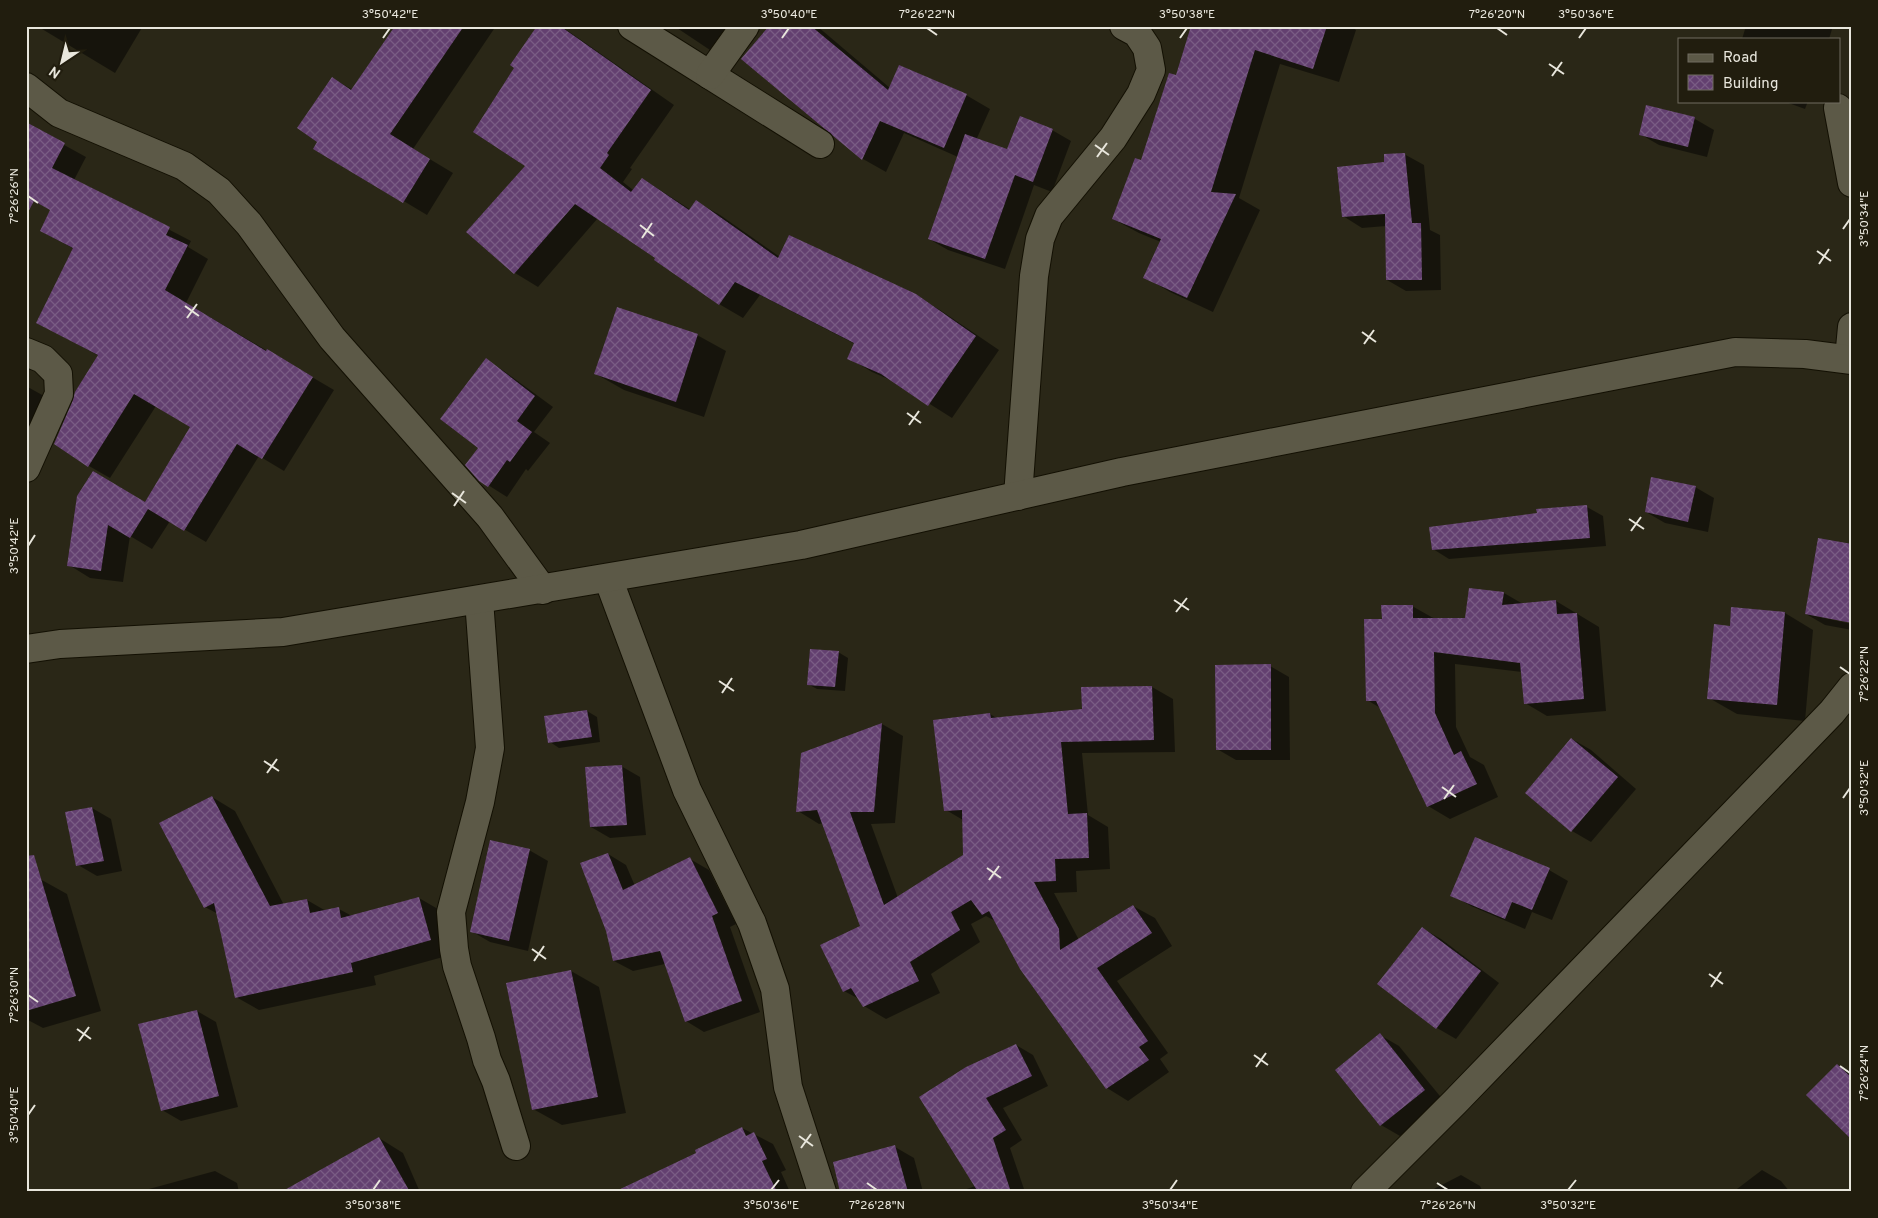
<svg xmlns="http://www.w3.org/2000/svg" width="1878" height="1218" viewBox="0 0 1878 1218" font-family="Overpass,sans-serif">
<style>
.shadow{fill:#0007}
.building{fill:url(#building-cross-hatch)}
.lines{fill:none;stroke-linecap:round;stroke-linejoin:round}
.street-casing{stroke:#131003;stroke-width:30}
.street{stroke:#5c5947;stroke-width:28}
.ticks{fill:none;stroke:#e8e6dc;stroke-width:2}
.neatline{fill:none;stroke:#e8e6dc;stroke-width:2}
.ticks-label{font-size:12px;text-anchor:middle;fill:#e8e6dc}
</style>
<defs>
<pattern id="building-cross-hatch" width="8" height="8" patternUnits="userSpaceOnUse" patternTransform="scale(1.25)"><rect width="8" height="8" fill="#634070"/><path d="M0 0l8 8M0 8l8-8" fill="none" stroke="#795c84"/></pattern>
</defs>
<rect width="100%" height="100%" fill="#2a2717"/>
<g class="shadow">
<path d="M37 26H143L115 73Z"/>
<path d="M396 26H496L413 149 453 173 427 215 315 148 319 142 332 78 353 90Z"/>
<path d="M538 26H561L674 105 630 168 632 169 623 182 633 190 643 179 691 210 697 202 720 215 780 257 916 296 940 310 999 350 952 418 895 382 872 372 849 358 855 344 760 295 743 318 719 304 657 257 598 218 538 287 515 273 527 165 515 67Z"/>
<path d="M674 26H727L710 50Z"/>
<path d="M770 26H817L890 88 899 66 966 95 990 109 977 138 1008 151 1052 130 1071 141 1052 192 1034 185 1005 269 948 250 929 239 958 157 904 133 886 172 863 159 743 59Z"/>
<path d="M1193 26H1350L1356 30 1339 82 1280 64 1239 198 1260 210 1213 312 1170 292 1145 277 1161 242 1139 233 1113 219 1142 162 1177 77Z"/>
<path d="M1746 26H1833L1829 39H1742Z"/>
<path d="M1783 101H1808L1805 109Z"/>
<path d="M1647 107 1695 119 1714 130 1707 157 1659 145 1640 134Z"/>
<path d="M26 124 86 157 74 180 191 241 188 247 208 259 186 303 334 390 284 471 259 456 206 542 170 521 152 549 130 536 123 582 90 578 69 565 78 497 146 503 192 427 156 406 110 478 89 466 99 356 37 322 74 249 41 231 52 210Z"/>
<path d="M1404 154 1424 165 1430 230 1440 235 1441 290 1406 291 1387 280 1386 226 1362 228 1343 216 1385 163Z"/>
<path d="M697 335 726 351 704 417 624 390 596 374Z"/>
<path d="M486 360 504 371 553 407 534 432 550 443 528 471 526 469 507 497 480 480Z"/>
<path d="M26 386 44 396 26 432Z"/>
<path d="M1695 487 1714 498 1708 532 1665 523 1646 512Z"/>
<path d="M1587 507 1603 516 1606 546 1449 559 1433 549Z"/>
<path d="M1504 593 1523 604 1556 601 1599 627 1606 711 1547 716 1525 703 1522 672 1455 664 1456 727 1470 757 1484 765 1498 797 1450 819 1428 806 1382 709 1367 700 1383 620 1412 606 1435 619H1466Z"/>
<path d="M1785 613 1813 630 1805 721 1737 714 1709 698 1731 627Z"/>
<path d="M1806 614 1852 624V630L1825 625Z"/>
<path d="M838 652 848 658 845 691 817 689 808 684Z"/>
<path d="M1270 666 1289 677 1290 760H1236L1217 749Z"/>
<path d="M1152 687 1173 699 1175 752 1082 753 1088 815 1108 827 1110 869 1076 871 1077 892 1054 893 1079 940 1133 906 1155 918 1172 946 1117 981 1168 1053 1160 1059 1169 1072 1128 1101 1107 1088 997 922 986 916 971 924 980 942 931 974 940 993 886 1019 864 1006 861 1000 844 991 862 927 823 823 819 824 798 811 882 724 903 736 895 823 871 824 898 898 964 855 963 820 946 810 990 714 998 719 1083 710Z"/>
<path d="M587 711 597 717 600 742 559 748 550 742Z"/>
<path d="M1572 739 1591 750 1636 789 1591 842 1572 831 1527 793Z"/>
<path d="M621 766 640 777 646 835 610 838 591 827Z"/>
<path d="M212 797 235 811 284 905 307 900 326 911 339 909 352 916 419 898 443 912 454 954 374 976 376 985 259 1010 236 997 218 914 205 907Z"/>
<path d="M92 808 111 819 122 871 97 876 78 865Z"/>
<path d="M529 850 548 861 528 951 490 942 471 931Z"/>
<path d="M608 854 626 865 635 886 690 859 709 870 736 924 730 927 760 1012 704 1032 686 1021 665 964 633 971 614 961Z"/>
<path d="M1549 870 1568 881 1552 920 1532 912 1525 929 1471 906 1452 895Z"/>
<path d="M26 877 40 879 67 894 101 1011 43 1028 26 1019Z"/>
<path d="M1422 928 1441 939 1499 983 1456 1039 1437 1028 1379 984Z"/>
<path d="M571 971 599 987 626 1113 562 1125 533 1109Z"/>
<path d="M197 1011 216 1022 238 1107 181 1121 162 1110Z"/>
<path d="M1380 1035 1399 1046 1444 1101 1400 1136 1381 1125Z"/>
<path d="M1016 1045 1033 1055 1048 1086 1003 1108 1022 1140 1010 1148 1025 1192H957L976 1186 921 1097Z"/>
<path d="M1837 1066 1852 1074V1137Z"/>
<path d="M742 1128 773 1144 786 1170 781 1172 790 1192H645L698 1154Z"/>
<path d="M379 1138 403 1153 420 1192H320Z"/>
<path d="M895 1147 914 1158 923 1192H842Z"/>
<path d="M1762 1170 1781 1181 1790 1192H1733Z"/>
<path d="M215 1171 237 1183 239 1192H138Z"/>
<path d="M1461 1175 1480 1186 1483 1192H1428Z"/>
</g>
<g class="building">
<path d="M395 26H464L390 134 430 159 403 203 313 149 317 142 297 128 332 77 351 90Z"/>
<path d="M537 26H560L651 90 607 153 609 155 600 168 631 192 642 178 689 210 696 200 778 258 789 235 916 294 976 336 928 406 881 374 847 359 854 343 735 282 719 305 654 260 655 258 575 204 514 274 466 232 525 166 473 132 514 68 510 65Z"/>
<path d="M769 26H811L888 90 899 65 967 94 944 148 880 121 862 160 741 59Z"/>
<path d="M1191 26H1327L1313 69 1255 50 1211 192 1236 194 1187 298 1143 278 1161 239 1112 219 1135 158 1141 160 1169 73 1176 75Z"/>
<path d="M1646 105 1695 117 1688 147 1639 135Z"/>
<path d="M1020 116 1053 129 1033 182 1015 175 985 259 928 239 965 134 1007 149Z"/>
<path d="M26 122 65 143 52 168 170 227 166 235 188 245 165 290 266 351 267 349 313 377 262 459 237 444 184 531 148 509 130 538 108 525 101 571 67 566 77 496 93 471 145 502 190 427 134 394 88 467 54 444 73 400 75 392 98 355 36 323 73 248 40 231 50 210 34 201 26 216Z"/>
<path d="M1405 153 1412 223H1421L1422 280H1386L1385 214 1342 217 1337 167 1384 162V154Z"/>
<path d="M617 307 698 334 676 402 594 374Z"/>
<path d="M486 358 535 396 517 421 532 432 510 462 507 460 488 487 479 481 465 465 478 448 440 419Z"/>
<path d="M1651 477 1696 486 1688 522 1645 512Z"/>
<path d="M1587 505 1590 538 1432 550 1429 527 1537 513 1536 509Z"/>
<path d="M1818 538 1852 544V623L1805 614Z"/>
<path d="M1469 588 1504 592 1502 605 1556 600 1557 614 1577 613 1584 699 1524 704 1520 663 1434 652 1435 713 1454 755 1461 751 1477 784 1427 807 1376 701H1366L1364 619H1382L1381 605H1413V618H1465Z"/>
<path d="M1731 607 1785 612 1777 705 1707 699 1714 624 1730 626Z"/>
<path d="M810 649 839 651 835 687 807 685Z"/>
<path d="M1271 664V750H1216L1215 665Z"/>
<path d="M1152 686 1154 740 1061 742 1068 814 1087 813 1089 858 1055 859 1056 881 1034 882 1059 929 1060 950 1133 905 1152 933 1097 968 1148 1041 1139 1047 1149 1060 1106 1089 1020 969 989 911 982 915 971 900 951 912 960 930 910 962 919 981 863 1007 851 988 843 992 820 945 860 926 817 810 796 812 801 753 882 723 874 812H850L884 905 963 855 962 810 944 811 933 720 990 713 991 718 1082 709 1081 687Z"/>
<path d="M587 710 592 737 548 743 544 716Z"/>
<path d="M1571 738 1618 777 1571 832 1525 793Z"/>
<path d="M622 765 627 825 590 827 585 767Z"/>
<path d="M212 796 270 906 307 899 310 913 339 907 341 918 419 897 431 940 351 963 353 972 235 998 214 903 204 908 159 823Z"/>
<path d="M92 807 104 861 76 866 65 812Z"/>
<path d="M1475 837 1550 868 1532 910 1512 902 1505 919 1450 896Z"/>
<path d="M490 840 530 849 509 941 470 932Z"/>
<path d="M608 853 623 890 690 857 718 913 712 916 742 1001 685 1022 660 951 613 961 606 931 580 863Z"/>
<path d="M34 855 76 996 26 1011V856Z"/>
<path d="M1422 927 1481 971 1436 1029 1377 984Z"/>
<path d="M571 970 598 1097 532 1110 506 983Z"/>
<path d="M197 1010 219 1096 161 1111 138 1024Z"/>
<path d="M1380 1033 1425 1090 1380 1126 1335 1070Z"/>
<path d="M1016 1044 1032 1076 986 1098 1006 1130 993 1138 1011 1192H978L919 1097 966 1067Z"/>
<path d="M1837 1064 1852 1078V1140L1806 1095Z"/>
<path d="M742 1127 746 1136 754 1132 767 1159 762 1161 777 1192H614L696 1153 695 1150Z"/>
<path d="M379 1137 410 1192H281Z"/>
<path d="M895 1145 908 1192H840L833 1162Z"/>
</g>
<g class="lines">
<defs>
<g id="street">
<path d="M632 26 820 144"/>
<path d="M710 75 745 26"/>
<path d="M26 87 59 113 184 166 219 191 249 224 332 338 490 517 543 590"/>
<path d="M1838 108 1852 183"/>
<path d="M26 352 43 359 58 374 59 394 26 468"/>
<path d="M1849 359 1852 327"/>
<path d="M1018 496 1034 276 1040 239 1049 216 1113 138 1141 94 1151 70 1147 48 1137 33 1124 26"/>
<path d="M608 578 687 790 752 923 775 989 788 1087 822 1192"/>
<path d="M479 600 490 748 480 802 451 912 454 949 457 966 481 1038 487 1060 496 1081 516 1146"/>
<path d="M26 649 60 644 283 632 801 545 1122 472 1735 352 1805 354 1852 360"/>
<path d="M1365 1192 1455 1102 1832 712 1852 687"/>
</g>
</defs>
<use href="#street" class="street-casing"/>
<use href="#street" class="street"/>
</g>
<path class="ticks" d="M927 28 937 35M1497 28 1507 35M383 38 390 28M782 38 789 28M1180 38 1187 28M1579 38 1586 28M1549 64 1564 74M1552 76 1562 62M1095 145 1109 155M1097 157 1107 143M28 196 38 203M640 225 654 236M1843 229 1850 219M642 238 652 223M1817 251 1831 261M1819 264 1829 249M185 306 199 316M187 318 197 304M1362 332 1376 342M1364 344 1374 330M907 413 921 423M909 425 919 411M452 493 466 503M454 506 464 491M1629 519 1644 529M1631 531 1641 517M28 546 35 535M1174 600 1189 610M1176 612 1187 598M1840 667 1850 674M719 681 734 691M722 693 732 678M264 761 279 771M267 773 277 759M1442 787 1456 797M1843 798 1850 788M1444 799 1454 785M987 868 1001 878M989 880 999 866M532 949 546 959M534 961 544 946M1709 974 1723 984M1711 987 1721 972M28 995 38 1002M77 1029 91 1039M79 1041 89 1027M1254 1055 1268 1065M1840 1066 1850 1073M1256 1067 1266 1053M28 1115 35 1105M799 1136 813 1146M801 1148 811 1134M867 1183 877 1190M1437 1183 1448 1190M373 1190 380 1180M771 1190 779 1180M1170 1190 1177 1180M1568 1190 1576 1180"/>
<rect width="1878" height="1218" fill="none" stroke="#211d0e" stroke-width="55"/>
<rect x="1678" y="38" width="162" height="65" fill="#211d0e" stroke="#716d60"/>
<rect x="1688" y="54" width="25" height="8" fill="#5c5947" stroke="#716d60"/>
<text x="1723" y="62" font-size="15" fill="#e8e6dc">Road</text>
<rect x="1688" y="75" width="25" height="15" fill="url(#building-cross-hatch)" stroke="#716d60"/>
<text x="1723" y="88" font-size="15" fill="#e8e6dc">Building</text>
<g transform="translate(62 62) rotate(215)" stroke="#211d0e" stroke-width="4" paint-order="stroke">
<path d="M0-4L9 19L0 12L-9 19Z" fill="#e8e6dc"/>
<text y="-8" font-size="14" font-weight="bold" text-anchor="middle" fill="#e8e6dc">N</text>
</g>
<rect x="28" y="28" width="1822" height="1162" class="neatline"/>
<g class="ticks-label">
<text x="390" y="18">3°50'42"E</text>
<text x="789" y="18">3°50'40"E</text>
<text x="927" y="18">7°26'22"N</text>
<text x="1187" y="18">3°50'38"E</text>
<text x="1497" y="18">7°26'20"N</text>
<text x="1586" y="18">3°50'36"E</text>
<text transform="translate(14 196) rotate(-90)" y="4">7°26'26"N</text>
<text transform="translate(1864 219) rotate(-90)" y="4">3°50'34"E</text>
<text transform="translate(14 546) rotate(-90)" y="4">3°50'42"E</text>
<text transform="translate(1864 674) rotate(-90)" y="4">7°26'22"N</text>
<text transform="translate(1864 788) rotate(-90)" y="4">3°50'32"E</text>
<text transform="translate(14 995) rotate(-90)" y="4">7°26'30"N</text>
<text transform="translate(1864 1073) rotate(-90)" y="4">7°26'24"N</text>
<text transform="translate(14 1115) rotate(-90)" y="4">3°50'40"E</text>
<text x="373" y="1209">3°50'38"E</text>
<text x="771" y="1209">3°50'36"E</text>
<text x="877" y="1209">7°26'28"N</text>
<text x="1170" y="1209">3°50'34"E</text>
<text x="1448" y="1209">7°26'26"N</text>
<text x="1568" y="1209">3°50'32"E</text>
</g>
</svg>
